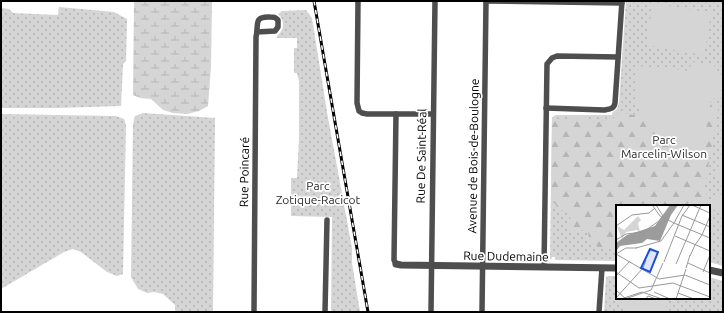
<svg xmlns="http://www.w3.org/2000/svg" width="724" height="313" viewBox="0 0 724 313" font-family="Ubuntu,sans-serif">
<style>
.grass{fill:url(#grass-dots)}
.forest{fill:url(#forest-firs)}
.wetland{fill:url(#wetland-marsh)}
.garden{fill:#d5d5d5}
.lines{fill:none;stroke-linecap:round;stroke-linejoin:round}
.minor{stroke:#4e4e4e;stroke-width:5.5}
.tertiary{stroke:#4e4e4e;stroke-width:7}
.rail-casing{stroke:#000;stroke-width:3}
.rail{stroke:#fff;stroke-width:1.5;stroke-dasharray:4.5;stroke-linecap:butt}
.labels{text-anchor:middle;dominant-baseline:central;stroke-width:3.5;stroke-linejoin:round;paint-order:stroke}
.park-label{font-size:12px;fill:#2c2c2c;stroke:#fff}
.street-label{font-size:12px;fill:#000;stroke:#fff}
.inset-road{fill:none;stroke:#999;stroke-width:1}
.view{fill:#1d4ed8;fill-opacity:0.15;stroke:#1d4ed8;stroke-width:2}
.inset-edge{fill:none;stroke:#000;stroke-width:2}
</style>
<defs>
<pattern id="grass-dots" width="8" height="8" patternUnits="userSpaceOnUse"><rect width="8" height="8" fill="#d5d5d5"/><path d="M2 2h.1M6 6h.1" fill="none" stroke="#b5b5b5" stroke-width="1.8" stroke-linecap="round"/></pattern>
<pattern id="forest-firs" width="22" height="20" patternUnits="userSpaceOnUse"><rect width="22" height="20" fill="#d5d5d5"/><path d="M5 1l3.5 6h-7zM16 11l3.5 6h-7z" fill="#b5b5b5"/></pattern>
<pattern id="wetland-marsh" width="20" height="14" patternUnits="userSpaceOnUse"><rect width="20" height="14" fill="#d5d5d5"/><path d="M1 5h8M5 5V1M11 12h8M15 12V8" fill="none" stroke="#b5b5b5"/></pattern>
</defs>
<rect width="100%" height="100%" fill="#fff"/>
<g class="grass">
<path d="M626 1H723V266L709 262V206H617V261L555 260V257H552L551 260 550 259 552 117 556 115H612V113L617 109 619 103Z"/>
<path d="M59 7 114 12 127 19 126 61 123 64 121 106 57 108H1V8L9 9 13 13 58 15Z"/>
<path d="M306 10 312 18 327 112 352 248V263L360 312H331L332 217 291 216V178H297L299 138V81L297 73H294V48H297V38H277V36C285 30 285 20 278 14L282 11Z"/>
<path d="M143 113 215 118 213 312H175V305L163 294 154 292 147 293 138 289 131 277 133 124 135 116Z"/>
<path d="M1 114 116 116 124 119 126 125 123 274 117 276 107 272 81 252 73 249 64 252 1 289Z"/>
<path d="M608 276H617V298H709V277L723 281V312H604L606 277Z"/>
</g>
<path class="forest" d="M713 102H716L719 103V104L705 186 708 200V206H617V250C607 249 592 249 589 237 588 234 588 230 588 227 581 232 569 237 569 224 569 221 571 218 571 214 568 211 565 211 561 210 556 208 554 201 551 196L552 121 564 120 573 117 577 116 583 117 591 121 600 122 606 120H612L614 118 616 115 620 112 642 117 647 124 656 134 710 106 711 103Z"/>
<path class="wetland" d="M134 1H212L211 67 208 106 199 111 187 114 173 113 163 110 151 99 140 98 133 95Z"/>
<g class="garden">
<path d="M653 3 711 13 704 55 646 45Z"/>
<path d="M691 62 713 64 723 78 720 99 711 98 703 150C692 148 682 147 672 144 652 136 637 115 635 94 635 84 637 75 638 66L690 71Z"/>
<path d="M720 160H723V181L715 180Z"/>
<path d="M717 193 720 196H723V212H721L717 209 713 210 712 204 713 201 712 198 716 197Z"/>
<path d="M619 298H668L669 299 668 305 663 309 667 312H623L624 303 619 302Z"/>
</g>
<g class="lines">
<g class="minor">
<path d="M358 1 357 103 359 111 362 113 367 114H433"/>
<path d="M486 1 622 3"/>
<path d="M546 108 604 110C610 109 614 109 615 103L622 1"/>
<path d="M396 264 394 260 396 114"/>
<path d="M544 267 547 64 552 58 557 56 618 57"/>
<path d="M254 312 256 37C259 25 253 16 270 17 274 17 275 17 278 20V27L275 31 257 32"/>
<path d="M325 312 327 220"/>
<path d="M431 312 435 1"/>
<path d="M482 312 486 1"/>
<path d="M599 312 602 268"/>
</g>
<g class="tertiary">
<path d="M396 264 401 265 617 268"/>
<path d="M709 270 723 273"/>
</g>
<defs>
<path id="rail" d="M314 1 368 312"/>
</defs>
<use href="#rail" class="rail-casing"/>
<use href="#rail" class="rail"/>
</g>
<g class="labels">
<g class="park-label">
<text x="664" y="139">Parc<tspan x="664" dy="14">Marcelin-Wilson</tspan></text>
<text x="318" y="185">Parc<tspan x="318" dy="14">Zotique-Racicot</tspan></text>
</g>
<g class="street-label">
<text transform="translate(421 156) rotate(-89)">Rue De Saint-Réal</text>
<text transform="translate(473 156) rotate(-89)">Avenue de Bois-de-Boulogne</text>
<text transform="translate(244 172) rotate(-89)">Rue Poincaré</text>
<text transform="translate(506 256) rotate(1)">Rue Dudemaine</text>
</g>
</g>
<g transform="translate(616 205)">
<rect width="94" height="94" fill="#fff"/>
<path d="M22 11 25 15 22 18 24 27 21 25 10 27 6 34 1 21 8 25Z" fill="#d5d5d5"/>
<path d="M54 0H62L55 10 44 36 31 34 26 38 4 41 0 46V38L11 30 39 21Z" fill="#9c9c9c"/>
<path class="inset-road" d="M76 0 94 8M37 1 44 11 58 18 94 33M66 10 94 22M59 16 68 0M0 21 16 10 33 8 39 3M59 31 94 46M0 35 10 29 27 27 43 16 47 11 40 0M79 40 86 30 94 11M20 43 45 36 60 15M0 49 10 43H21M0 49 43 74 69 70 94 80M74 51 79 40M48 57 66 11 74 0M72 58 94 68M60 59 85 0M70 63 74 50M0 67 23 83 57 78 94 92M87 67 94 50M0 71 14 56M0 85 10 94M38 87 54 94M62 88 78 94M0 93 27 63 30 55M5 94 26 87 46 94M9 94 35 85 47 58M30 94 32 91 40 94M60 94 70 64"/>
<path class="view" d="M34 44 42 47 34 67 25 63Z"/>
<rect width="94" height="94" class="inset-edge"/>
</g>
<rect width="724" height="313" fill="none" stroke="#000000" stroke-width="4"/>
</svg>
